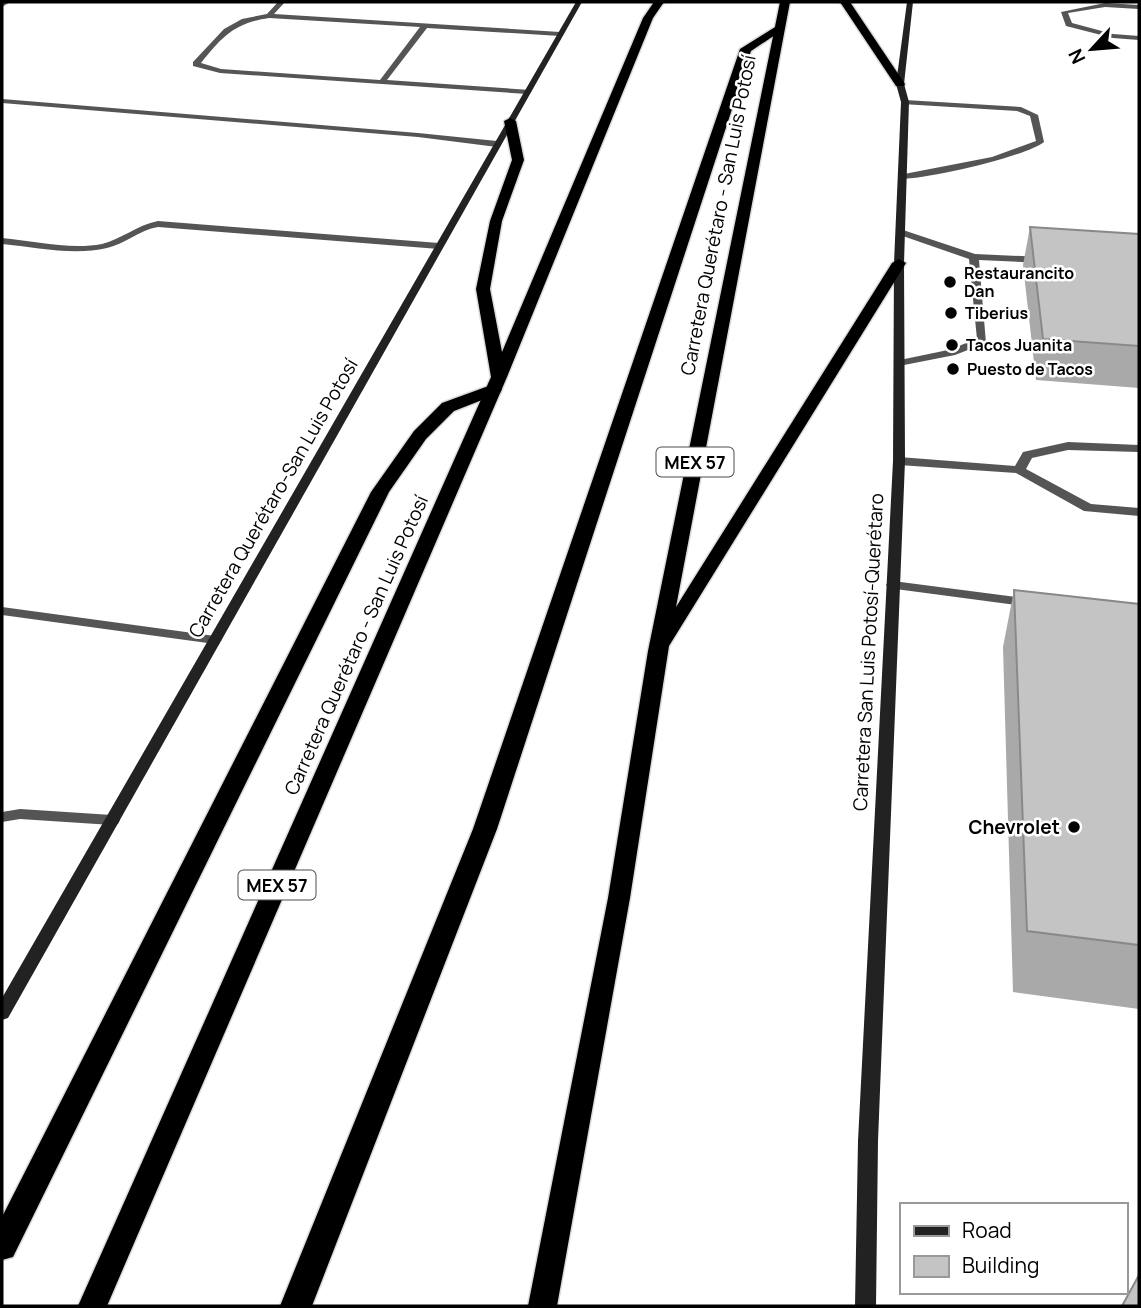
<svg xmlns="http://www.w3.org/2000/svg" width="1141" height="1308" viewBox="0 0 1141 1308" font-family="Manrope,sans-serif">
<style>
.lines{fill:none;stroke-linecap:round;stroke-linejoin:round}
.trunk-casing{stroke:#dbdbdb;stroke-width:3}
.motorway-casing{stroke:#dbdbdb;stroke-width:3}
.service{fill:#555;fill-rule:evenodd}
.minor{fill:#555;fill-rule:evenodd}
.secondary{fill:#222;fill-rule:evenodd}
.trunk{fill:#000;fill-rule:evenodd}
.motorway{fill:#000;fill-rule:evenodd}
.wall{fill:#a9a9a9}
.building{fill:#c4c4c4;stroke:#898989;stroke-width:2}
.poi-dot{fill:#000;stroke:#fff;stroke-width:2.5}
.labels{text-anchor:middle;dominant-baseline:central;stroke-width:5;stroke-linejoin:round;paint-order:stroke}
.far-poi-label{font-size:16px;font-weight:bold;fill:#000;stroke:#fff;text-anchor:start}
.shield{fill:#fff;stroke:#4c4c4c;stroke-width:2}
.shield-label{font-size:18px;font-weight:bold;fill:#000}
.street-label{font-size:19px;fill:#000;stroke:#fff}
.poi-label{font-size:19px;font-weight:bold;fill:#000;stroke:#fff;text-anchor:end}
</style>
<rect width="100%" height="100%" fill="#fff"/>
<g class="lines">
<defs>
<g id="trunk">
<path d="M654 2H664L653 18 507 377 107 1306H78L491 377 476 289 490 221 512 160 504 121 510 118 516 121 524 160 502 221 490 289 502 352 643 18Z"/>
<path d="M780 2H790L676 607 892 263 899 259 906 263 669 646 630 898 557 1306H528L608 898 648 651Z"/>
<path d="M840 2H850L905 84 904 86H896Z"/>
</g>
<g id="motorway">
<path d="M780 24 785 27 784 29 751 51 497 829 312 1306H280L473 829 740 49Z"/>
<path d="M494 384 500 385 502 389 500 393 454 411 426 439 389 492 13 1257 2 1260V1217L371 492 414 431 442 403Z"/>
</g>
</defs>
<use href="#trunk" class="trunk-casing"/>
<use href="#motorway" class="motorway-casing"/>
<g class="service">
<path d="M2 2H10L2 7Z"/>
<path d="M278 2H285L274 14 560 32 564 34 560 36 427 28 387 80 530 90V94H527L220 73 193 66V62L224 29 242 19 267 14ZM269 18 420 27 380 80 221 69 201 63C222 37 234 23 269 18Z"/>
<path d="M1105 3 1139 5V9L1105 7 1068 13 1072 23 1113 34 1139 36V40L1113 38 1066 26 1061 12Z"/>
<path d="M2 99 418 133 497 141 501 144 497 147 418 137 2 103Z"/>
<path d="M905 100 1021 107 1038 115 1044 142C1025 157 924 180 899 179V175L992 157 1036 141 1030 116 1017 111 902 104V100Z"/>
<path d="M158 221 439 243 444 246 439 249 158 227C139 230 125 244 107 248 73 256 36 247 2 244V238C34 241 70 250 102 244 122 239 137 225 158 221Z"/>
<path d="M897 230H903L975 254 1043 257 1048 260 1043 263 979 260 986 343 955 355 899 366 894 363 895 361 948 350 977 339 969 259 897 234Z"/>
<path d="M893 581 1031 599 1038 603 1031 607 888 588 886 585 888 582Z"/>
<path d="M2 607 215 636 222 640 215 644 2 615Z"/>
<path d="M20 809 112 815 118 816 120 820 118 824 112 825 20 819 2 822V812Z"/>
</g>
<path class="minor" d="M1068 442 1139 445V452L1068 450 1032 458 1026 469 1091 504 1139 508V516L1084 511 1016 473 899 465 893 461 899 457 1015 466 1023 452Z"/>
<g class="secondary">
<path d="M576 2H582L8 1018 2 1020V998Z"/>
<path d="M907 2H913L904 84 909 102 904 263 905 461 878 1141 876 1306H855L858 1141 893 461 894 263 901 102 896 84Z"/>
</g>
<use href="#trunk" class="trunk"/>
<use href="#motorway" class="motorway"/>
</g>
<g class="wall">
<path d="M1030 227 1139 234V388L1036 380 1023 265Z"/>
<path d="M1014 590 1139 604V1009L1013 992 1003 647Z"/>
</g>
<g class="building">
<path d="M1030 227 1139 234V346L1043 339Z"/>
<path d="M1014 590 1139 604V945L1027 931Z"/>
<path d="M1139 1275V1306H1122Z"/>
</g>
<g class="poi-dot">
<circle cx="950" cy="282" r="7"/>
<circle cx="951" cy="313" r="7"/>
<circle cx="952" cy="345" r="7"/>
<circle cx="953" cy="369" r="7"/>
<circle cx="1074" cy="827" r="7"/>
</g>
<g class="labels">
<g class="far-poi-label">
<text x="964" y="273">Restaurancito<tspan x="964" dy="18">Dan</tspan></text>
<text x="965" y="313">Tiberius</text>
<text x="966" y="345">Tacos Juanita</text>
<text x="967" y="369">Puesto de Tacos</text>
</g>
<g class="shield">
<rect x="656.5" y="447.5" width="77" height="29" rx="5"/>
<rect x="238.5" y="870.5" width="77" height="29" rx="5"/>
</g>
<g class="shield-label">
<text x="695" y="462">MEX 57</text>
<text x="277" y="885">MEX 57</text>
</g>
<g class="street-label">
<text transform="translate(718 215) rotate(-79)">Carretera Querétaro - San Luis Potosí</text>
<text transform="translate(273 498) rotate(-60)">Carretera Querétaro-San Luis Potosí</text>
<text transform="translate(356 645) rotate(-66)">Carretera Querétaro - San Luis Potosí</text>
<text transform="translate(868 652) rotate(-87)">Carretera San Luis Potosí-Querétaro</text>
</g>
<g class="poi-label">
<text x="1060" y="827">Chevrolet</text>
</g>
</g>
<rect width="1141" height="1308" fill="none" stroke="#000000" stroke-width="7"/>
<rect x="900" y="1203" width="228" height="91" fill="#ffffff" stroke="#999999" stroke-width="2"/>
<rect x="914" y="1226" width="35" height="10" fill="#222222" stroke="#999999" stroke-width="2"/>
<text x="962" y="1238" font-size="21" fill="#000000">Road</text>
<rect x="914" y="1256" width="35" height="21" fill="#c4c4c4" stroke="#999999" stroke-width="2"/>
<text x="962" y="1273" font-size="21" fill="#000000">Building</text>
<g transform="translate(1092 49) rotate(244)" stroke="#ffffff" stroke-width="5" paint-order="stroke">
<path d="M0-5L12 26L0 18L-12 26Z" fill="#000000"/>
<text y="-10" font-size="19" font-weight="bold" text-anchor="middle" fill="#000000">N</text>
</g>
</svg>
